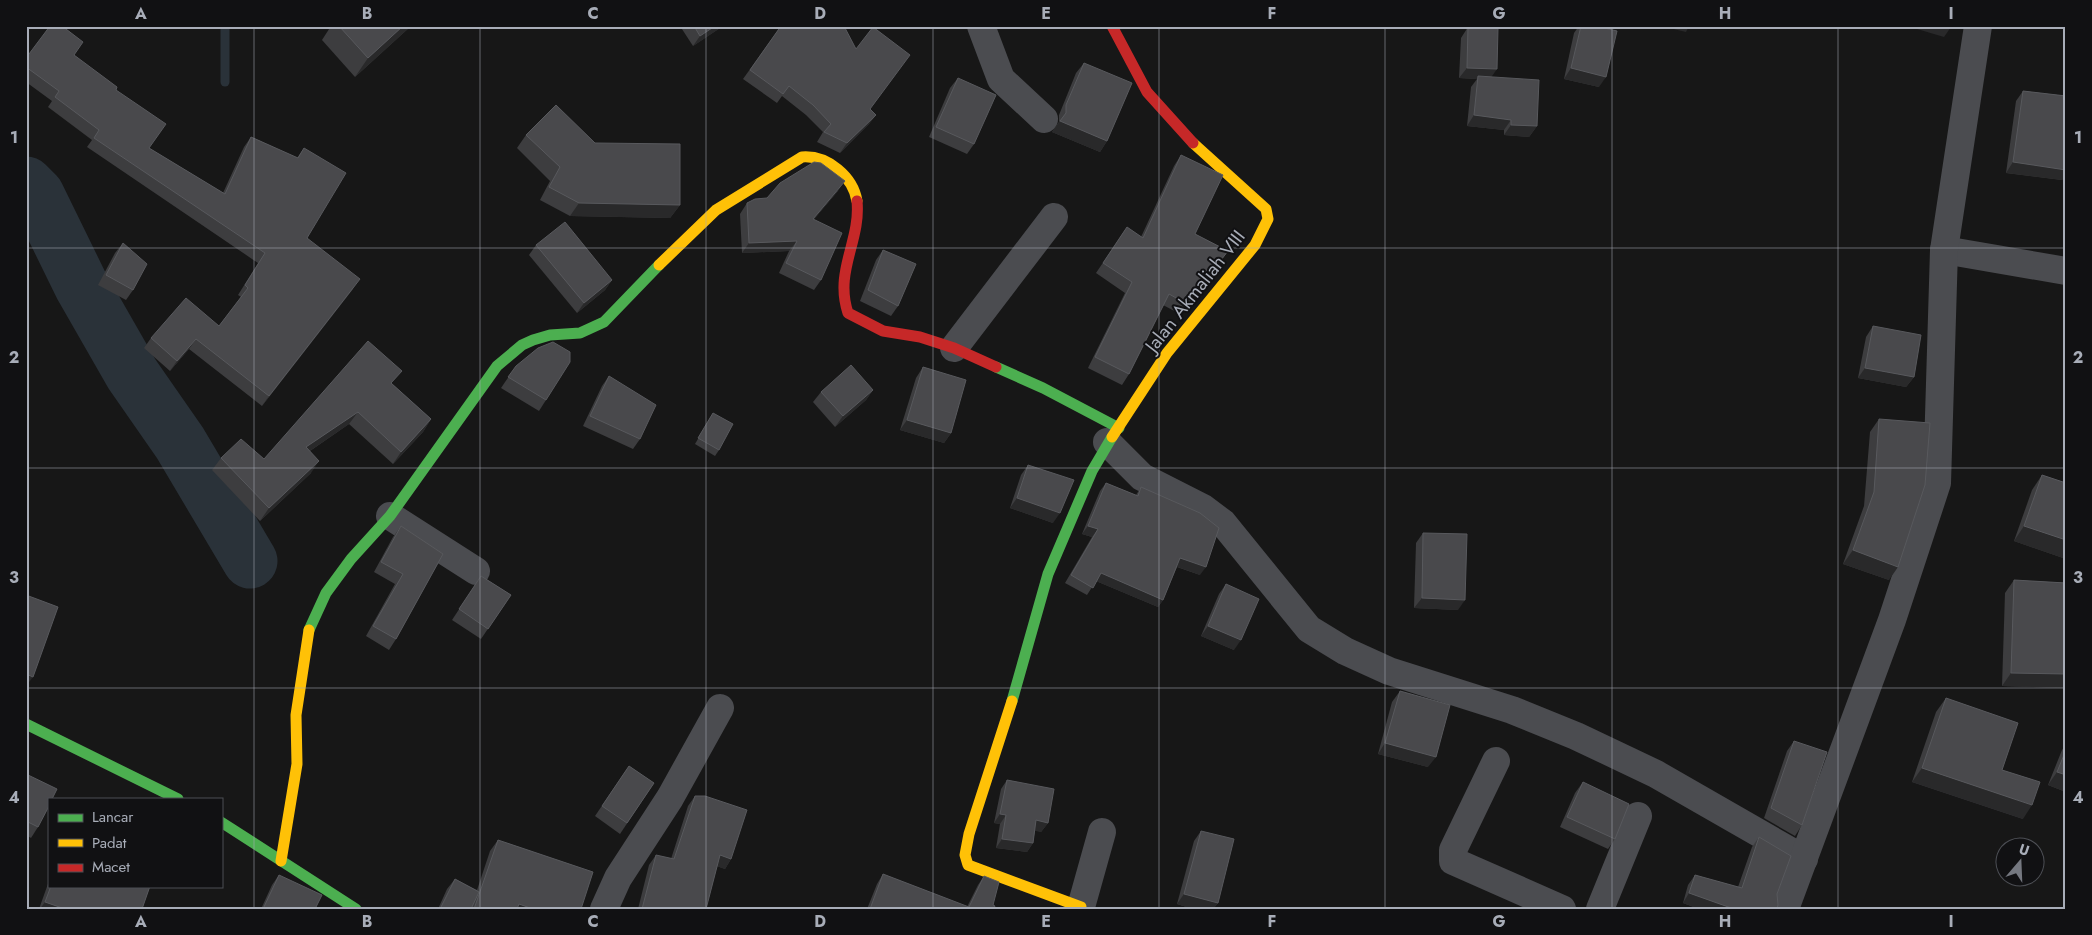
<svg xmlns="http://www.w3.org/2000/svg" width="2092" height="935" viewBox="0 0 2092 935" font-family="Jost,sans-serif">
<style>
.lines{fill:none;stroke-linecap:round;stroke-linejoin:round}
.stream{stroke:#2a3239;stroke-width:9}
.river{stroke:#2a3239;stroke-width:55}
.street{stroke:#4b4c50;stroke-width:28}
.fast{stroke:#4caf50;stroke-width:11}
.slow{stroke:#ffc107;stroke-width:11}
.jam{stroke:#c62828;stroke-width:11}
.wall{fill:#3d3d3f}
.shaded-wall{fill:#29292a}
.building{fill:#49494c;stroke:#58595d}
.grid{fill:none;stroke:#a8adb8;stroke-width:1;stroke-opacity:0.55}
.labels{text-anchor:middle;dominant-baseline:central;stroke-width:4;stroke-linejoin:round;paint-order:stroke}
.street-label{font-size:19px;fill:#a8adb8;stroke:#111113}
.neatline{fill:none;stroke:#a8adb8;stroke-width:2}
.grid-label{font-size:16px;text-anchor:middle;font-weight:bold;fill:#a8adb8}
</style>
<rect width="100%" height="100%" fill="#171717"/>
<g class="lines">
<path class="stream" d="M225 26V82"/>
<path class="river" d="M26 184 37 195 81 285 132 374 180 443 250 561"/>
<g class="street">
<path d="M981 26 1001 79 1044 119"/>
<path d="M1944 250 2066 271"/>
<path d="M954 348 1054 217"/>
<path d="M1107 442 1142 477 1203 508 1223 523 1309 629 1345 651 1389 671 1512 710 1576 736 1656 774 1804 859"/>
<path d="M390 516 476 571"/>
<path d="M1496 761 1453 850V861L1562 909"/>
<path d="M1081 907 1102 832"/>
<path d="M604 909 618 878 670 798 720 708"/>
<path d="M1600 909 1638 816"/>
<path d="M1785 909 1892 620 1937 483 1944 250 1978 26"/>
</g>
<g class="fast">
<path d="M996 367 1043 388 1119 428"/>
<path d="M309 630 326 593 351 559 390 516 497 366 522 345 533 340 550 335 580 333 604 322 659 265"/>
<path d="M1012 701 1048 574 1092 471 1112 437"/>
<path d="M26 724 178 799"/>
<path d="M221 822 356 909"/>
</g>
<g class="slow">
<path d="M659 265 716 210 802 157C828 155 853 177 857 201"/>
<path d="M1112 437 1167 353 1255 245 1268 219 1266 209 1193 143"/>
<path d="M1012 701 969 834 965 855 968 865 1081 907V909"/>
<path d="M281 861 297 764 296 715 309 630"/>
</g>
<g class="jam">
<path d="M1112 26 1147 92 1193 143"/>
<path d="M857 201C861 241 834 271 848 313L883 331 920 337 954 348 996 367"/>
</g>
</g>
<g class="wall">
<path d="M331 26H411L355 77 322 40Z"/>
<path d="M680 26H723L693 46Z"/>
<path d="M781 26 876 115 869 124 840 153 817 142 823 132 806 115 782 96 777 103 743 79Z"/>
<path d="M1579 26H1596L1599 87 1564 79 1574 33Z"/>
<path d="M1468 27 1491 77 1537 126 1529 137 1504 135V130L1467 126 1471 87 1477 79 1459 78 1461 38Z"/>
<path d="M74 55 116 90 149 148 223 193 244 147 251 137 297 158 304 148 307 238 353 289 262 406 189 349 170 371 144 348 151 338 219 326 241 297 238 295 258 263 87 147 92 140 48 107 52 101 26 82V58Z"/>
<path d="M1084 63 1107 141 1100 152 1052 132 1059 122V115L1076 73Z"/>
<path d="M958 78 974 144 967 154 929 137 950 88Z"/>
<path d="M2023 91 2066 96V175L2062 180 2006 173 2016 101Z"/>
<path d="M526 135 595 143 680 205 670 218 570 216 540 200 550 181 517 148Z"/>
<path d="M1181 155 1195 234 1228 251 1180 314 1163 305 1129 374 1122 385 1088 368 1125 293 1096 273 1127 227 1141 237 1174 166Z"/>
<path d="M838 191 814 219 821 280 814 290 779 273 789 251 742 253 740 214 747 203Z"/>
<path d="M123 243 133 290 126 300 98 285 115 253Z"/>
<path d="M536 245 612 280 605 290 577 313 529 255Z"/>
<path d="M883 250 898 306 891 316 860 301 876 260Z"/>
<path d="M1873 326 1914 377 1906 387 1858 378 1866 337Z"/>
<path d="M516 366 546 400 539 411 501 388Z"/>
<path d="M923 367 951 433 944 443 900 430 916 378Z"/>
<path d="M609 376 640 439 633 449 583 426 602 386Z"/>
<path d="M392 384 431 419 423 432 393 464 349 424 310 451 311 473 260 521 212 470 221 458 264 459Z"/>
<path d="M873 390 866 400 835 427 813 402 821 392Z"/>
<path d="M713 413 719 450 715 456 695 444Z"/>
<path d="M1879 419 1889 580 1843 564 1864 506 1870 432Z"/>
<path d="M1028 465 1053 523 1010 508 1021 475Z"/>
<path d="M2042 475 2066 483V559L2014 541 2032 490Z"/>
<path d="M1106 483 1136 495 1141 487 1200 575 1177 567 1163 600 1158 607 1096 581 1087 595 1065 583 1092 537 1082 534 1100 491Z"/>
<path d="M401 526 443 554 396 639 389 650 366 636 395 584 374 572 393 537Z"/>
<path d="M1423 533 1458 610 1414 608 1416 543Z"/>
<path d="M481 576 511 595 481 639 452 620Z"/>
<path d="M2014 580 2066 583V688L2002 686 2005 593Z"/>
<path d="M1226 584 1234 650 1201 636 1219 594Z"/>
<path d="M1400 691 1428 767 1378 754 1392 702Z"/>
<path d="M1946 698 2002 770 2023 819 1912 782 1936 712Z"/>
<path d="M1794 741 1802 825 1795 836 1764 818 1787 751Z"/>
<path d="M2066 744V792L2048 785 2062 750Z"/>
<path d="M629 766 654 783 620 834 595 816Z"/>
<path d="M26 774 38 827 31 838 26 835Z"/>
<path d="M1007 780 1048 823 1041 832 1035 830 1033 843 1027 852 996 848 1000 824 994 823 1001 789Z"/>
<path d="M1583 782 1615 839 1608 849 1560 827 1575 793Z"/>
<path d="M695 796 731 859 725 869 717 866 706 909H638L649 865 656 855 671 859 688 806Z"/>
<path d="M1201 831 1218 903 1213 909H1193L1177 904 1194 841Z"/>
<path d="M1759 837 1777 894V909H1699L1683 903 1688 885 1695 875 1738 887 1752 847Z"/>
<path d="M498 840 581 909H438L447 889 455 879 477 890 490 851Z"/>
<path d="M883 874 967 907 978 885 984 876 995 909H867L877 884Z"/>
<path d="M279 875 315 909H261L272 885Z"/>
<path d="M49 881V886H150L142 909H39Z"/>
</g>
<g class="shaded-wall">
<path d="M403 26H411L355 77 368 58Z"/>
<path d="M715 26H723L693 46 700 36Z"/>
<path d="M1661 26H1689L1686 32Z"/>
<path d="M1907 26H1948L1951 27 1944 37Z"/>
<path d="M1467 68 1497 69 1490 79 1478 76 1477 79 1459 78Z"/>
<path d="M1571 68 1606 77 1599 87 1564 79Z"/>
<path d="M876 115 869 124 840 153 847 143Z"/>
<path d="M1474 115 1511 120 1504 130 1467 126Z"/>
<path d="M1060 121 1107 141 1100 152 1052 132Z"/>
<path d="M1511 125 1537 126 1529 137 1504 135Z"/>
<path d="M2013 162 2066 170V175L2062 180 2006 173Z"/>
<path d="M845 181 838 191 806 229 813 219Z"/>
<path d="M579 203 680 205 670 218 570 216Z"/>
<path d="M797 241 789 251 742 253 749 243Z"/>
<path d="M1228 251 1221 261 1180 314 1187 304Z"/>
<path d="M360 279 353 289 262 406 269 396Z"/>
<path d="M612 280 605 290 577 313 584 303Z"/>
<path d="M196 339 189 349 170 371 177 361Z"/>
<path d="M1865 368 1914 377 1906 387 1858 378Z"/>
<path d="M873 390 866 400 835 427 843 416Z"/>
<path d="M358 412 349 424 298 459 306 447Z"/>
<path d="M431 419 423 432 393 464 401 452Z"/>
<path d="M907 420 951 433 944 443 900 430Z"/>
<path d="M319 461 311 473 260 521 269 508Z"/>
<path d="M1017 498 1060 513 1053 523 1010 508Z"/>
<path d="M1088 526 1098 529 1092 537 1082 534Z"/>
<path d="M2024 526 2066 540V559L2014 541Z"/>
<path d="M1853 550 1898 567 1889 580 1843 564Z"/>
<path d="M1180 558 1206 567 1200 575 1175 566Z"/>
<path d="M1101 573 1163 600 1158 607 1096 581Z"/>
<path d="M1422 598 1465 600 1458 610 1414 608Z"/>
<path d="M1208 626 1241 640 1234 650 1201 636Z"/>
<path d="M2011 673 2066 674V688L2002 686Z"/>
<path d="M26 674 33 677 26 686Z"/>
<path d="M1385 743 1436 757 1428 767 1378 754Z"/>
<path d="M1922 768 2032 805 2023 819 1912 782Z"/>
<path d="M2057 772 2066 775V792L2048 785Z"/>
<path d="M1000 814 1006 815 1000 824 994 823Z"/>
<path d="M1036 820 1048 823 1041 832 1030 830Z"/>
<path d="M1002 839 1033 843 1027 852 996 848Z"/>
<path d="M720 855 731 859 725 869 713 865Z"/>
<path d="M1689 893 1734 909H1699L1683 903Z"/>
<path d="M1184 894 1218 903 1213 909H1193L1177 904Z"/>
<path d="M45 902 65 909H40Z"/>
<path d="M519 904 533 909H515Z"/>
</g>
<g class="building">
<path d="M50 26H62L83 42 74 55 117 87 116 90 166 124 149 148 225 194 251 137 298 158 304 148 346 173 307 238 360 279 269 396 196 339 177 361 151 338 186 298 219 326 248 288 245 285 265 253 94 138 99 130 55 97 59 91 26 67V58Z"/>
<path d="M339 26H403L368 58Z"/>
<path d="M694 26H715L700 36Z"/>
<path d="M781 26H844L856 49 873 27 910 55 870 109 876 115 847 143 824 132 831 124 813 105 789 86 783 94 750 70Z"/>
<path d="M1581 26H1596L1617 31 1606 77 1571 68Z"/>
<path d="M1468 27 1498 28 1497 69 1467 68Z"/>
<path d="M1084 63 1132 83 1107 141 1060 121 1066 113V105Z"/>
<path d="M1478 76 1539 80 1537 126 1511 125V120L1474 115Z"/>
<path d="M958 78 996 95 974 144 936 127Z"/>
<path d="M2023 91 2066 96V170L2013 162Z"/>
<path d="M556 105 595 143 680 144V205L579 203 549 187 560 167 526 135Z"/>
<path d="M1181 155 1223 175 1195 234 1228 251 1187 304 1169 294 1129 374 1095 357 1132 282 1103 263 1127 227 1143 238Z"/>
<path d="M814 162 821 163 845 181 813 219 842 233 821 280 786 263 797 241 749 243 747 203 755 199 767 198 780 183Z"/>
<path d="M565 222 612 280 584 303 536 245Z"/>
<path d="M123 243 147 264 133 290 106 275Z"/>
<path d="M883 250 916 264 898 306 868 290Z"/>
<path d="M1873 326 1921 335 1914 377 1865 368Z"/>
<path d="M368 341 402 371 391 383 431 419 401 452 358 412 306 447 319 461 269 508 221 458 241 439 264 459Z"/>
<path d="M553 342 570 352V362L546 400 508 377 516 366 538 348Z"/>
<path d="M851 365 873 390 843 416 821 392Z"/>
<path d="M923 367 966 380 951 433 907 420Z"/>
<path d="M609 376 656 405 640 439 590 416Z"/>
<path d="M713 413 733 424 719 450 698 438Z"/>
<path d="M1879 419 1930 423 1925 485 1898 567 1853 550 1874 492Z"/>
<path d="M1028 465 1074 480 1060 513 1017 498Z"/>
<path d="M2042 475 2066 483V540L2024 526Z"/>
<path d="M1106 483 1138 496 1141 487 1200 513 1219 528 1206 567 1180 558 1163 600 1101 573 1093 588 1071 575 1098 529 1088 526Z"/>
<path d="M401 526 443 554 396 639 373 626 403 574 381 562Z"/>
<path d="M1423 533 1467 534 1465 600 1422 598Z"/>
<path d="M481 576 511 595 488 629 459 609Z"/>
<path d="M2014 580 2066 583V674L2011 673Z"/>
<path d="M1226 584 1259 599 1241 640 1208 626Z"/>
<path d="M26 595 58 607 33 677 26 674Z"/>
<path d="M1400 691 1450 705 1436 757 1385 743Z"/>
<path d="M1946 698 2018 723 2002 770 2040 782 2032 805 1922 768Z"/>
<path d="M1794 741 1827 752 1802 825 1771 808Z"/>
<path d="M2066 750V775L2057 772Z"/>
<path d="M629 766 654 783 627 823 602 806Z"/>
<path d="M26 774 57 789 52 799H49V806L38 827 26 821Z"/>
<path d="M1007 780 1054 789 1048 823 1036 820 1033 843 1002 839 1006 815 1000 814Z"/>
<path d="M1583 782 1629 804 1615 839 1567 817Z"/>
<path d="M695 796H705L747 810 731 859 720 855 706 909H642L656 855 674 859Z"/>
<path d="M1201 831 1234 839 1218 903 1184 894Z"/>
<path d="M1759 837 1791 856 1777 894 1778 905 1777 909H1734L1689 893 1695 875 1742 888Z"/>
<path d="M498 840 593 872 581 909H533L519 904 517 909H474Z"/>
<path d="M883 874 969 907 984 876 999 882 993 905 995 906 994 908 995 909H870Z"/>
<path d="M279 875 322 895 315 909H263Z"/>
<path d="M455 879 479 892 471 909H440Z"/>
<path d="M51 886H150L142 909H65L45 902Z"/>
</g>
<path class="grid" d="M254 26V909M480 26V909M706 26V909M933 26V909M1159 26V909M1385 26V909M1612 26V909M1838 26V909M26 248H2066M26 468H2066M26 688H2066"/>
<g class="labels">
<g class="street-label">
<text transform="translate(1195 291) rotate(-52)">Jalan Akmaliah VIII</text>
</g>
</g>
<rect width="2092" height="935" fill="none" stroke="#111113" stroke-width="55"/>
<rect x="48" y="798" width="175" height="90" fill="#111113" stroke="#4d4f55"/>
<rect x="58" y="814" width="25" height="8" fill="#4caf50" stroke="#4d4f55"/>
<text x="92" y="822" font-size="15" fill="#a8adb8">Lancar</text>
<rect x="58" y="839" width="25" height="8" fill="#ffc107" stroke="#4d4f55"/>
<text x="92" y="848" font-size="15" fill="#a8adb8">Padat</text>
<rect x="58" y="864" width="25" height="8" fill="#c62828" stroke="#4d4f55"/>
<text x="92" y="872" font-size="15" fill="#a8adb8">Macet</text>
<g transform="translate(2020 862) rotate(19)"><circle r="24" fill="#111113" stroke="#4d4f55"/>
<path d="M0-4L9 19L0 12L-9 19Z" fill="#757880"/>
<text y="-8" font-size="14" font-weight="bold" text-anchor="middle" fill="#a8adb8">U</text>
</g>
<rect x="28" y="28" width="2036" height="880" class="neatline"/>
<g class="grid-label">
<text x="141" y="19">A</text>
<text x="367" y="19">B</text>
<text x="593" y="19">C</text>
<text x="820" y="19">D</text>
<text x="1046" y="19">E</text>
<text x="1272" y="19">F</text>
<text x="1499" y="19">G</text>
<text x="1725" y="19">H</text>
<text x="1951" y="19">I</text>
<text x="14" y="143">1</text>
<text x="2078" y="143">1</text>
<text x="14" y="363">2</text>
<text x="2078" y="363">2</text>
<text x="14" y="583">3</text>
<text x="2078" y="583">3</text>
<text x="14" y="803">4</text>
<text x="2078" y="803">4</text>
<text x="141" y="927">A</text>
<text x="367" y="927">B</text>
<text x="593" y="927">C</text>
<text x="820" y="927">D</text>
<text x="1046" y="927">E</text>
<text x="1272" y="927">F</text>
<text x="1499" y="927">G</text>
<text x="1725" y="927">H</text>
<text x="1951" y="927">I</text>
</g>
</svg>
